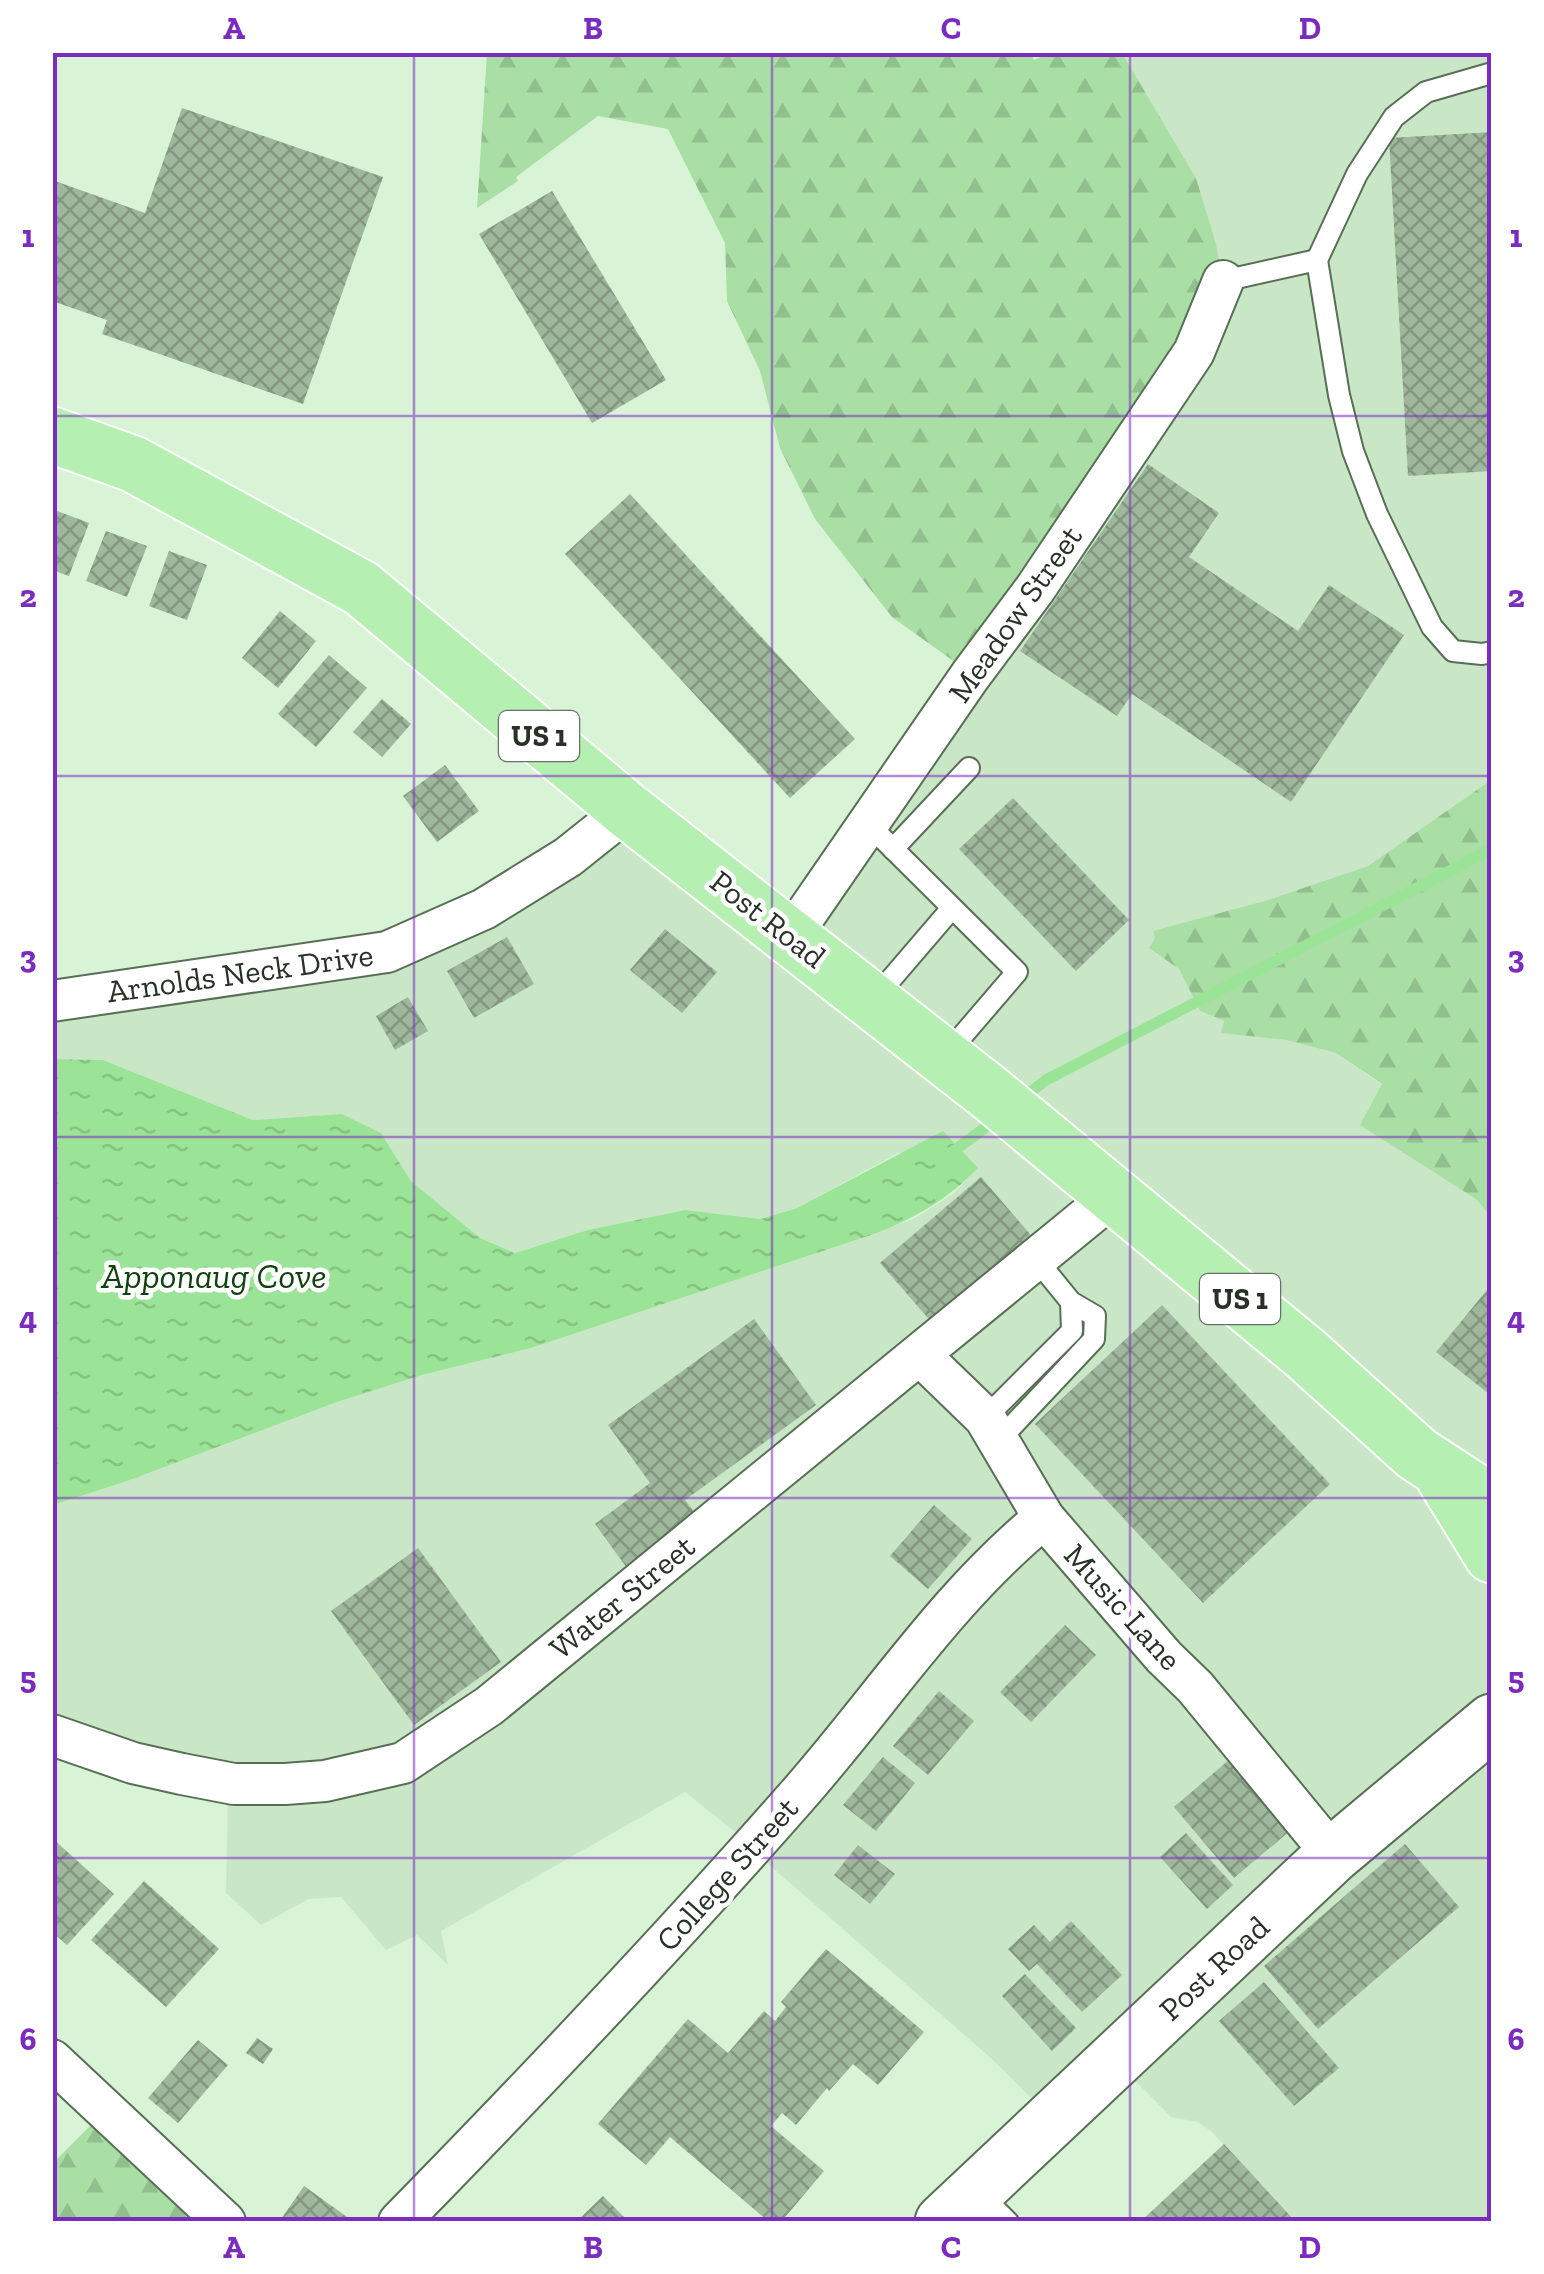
<svg xmlns="http://www.w3.org/2000/svg" width="1544" height="2274" viewBox="0 0 1544 2274" font-family="'Zilla Slab',serif">
<style>
.built{fill:#c9e7c6}
.forest{fill:url(#forest-firs)}
.water{fill:url(#water-ripples)}
.lines{fill:none;stroke-linecap:round;stroke-linejoin:round}
.stream{stroke:#9be396;stroke-width:11}
.building{fill:url(#building-cross-hatch)}
.lane-casing{stroke:#586f56;stroke-width:24}
.street-casing{stroke:#586f56;stroke-width:44}
.secondary-casing{stroke:#586f56;stroke-width:59}
.primary-casing{stroke:#fff;stroke-width:59}
.lane{stroke:#fff;stroke-width:20}
.street{stroke:#fff;stroke-width:40}
.secondary{stroke:#fff;stroke-width:55}
.primary{stroke:#b5f0b2;stroke-width:55}
.grid{fill:none;stroke:#7b2cbf;stroke-width:2.5;stroke-opacity:0.55}
.labels{text-anchor:middle;dominant-baseline:central;stroke-width:9;stroke-linejoin:round;paint-order:stroke}
.shield{fill:#fff;stroke:#686f68;stroke-width:2.5}
.shield-label{font-size:30px;font-weight:bold;fill:#283127}
.street-label{font-size:32px;fill:#283127;stroke:#fff}
.water-label{font-size:35px;font-style:italic;fill:#104210;stroke:#fff}
.neatline{fill:none;stroke:#7b2cbf;stroke-width:4}
.grid-label{font-size:32px;text-anchor:middle;font-weight:bold;fill:#7b2cbf}
</style>
<defs>
<pattern id="forest-firs" width="22" height="20" patternUnits="userSpaceOnUse" patternTransform="scale(2.5)"><rect width="22" height="20" fill="#a9dfa5"/><path d="M5 1l3.5 6h-7zM16 11l3.5 6h-7z" fill="#91c08e"/></pattern>
<pattern id="water-ripples" width="26" height="14" patternUnits="userSpaceOnUse" patternTransform="scale(2.5)"><rect width="26" height="14" fill="#9be396"/><path d="M2 4q2-2 4 0t4 0M15 11q2-2 4 0t4 0" fill="none" stroke="#86c381"/></pattern>
<pattern id="building-cross-hatch" width="8" height="8" patternUnits="userSpaceOnUse" patternTransform="scale(2.5)"><rect width="8" height="8" fill="#9fb89d"/><path d="M0 0l8 8M0 8l8-8" fill="none" stroke="#829680"/></pattern>
</defs>
<rect width="100%" height="100%" fill="#d9f3d7"/>
<path class="built" d="M1122 53H1491V780L1368 866 1268 900 1154 932 1179 969 1200 1011 1224 1021 1222 1032 1286 1040 1336 1053 1382 1085 1490 1216 1491 2221H1296L1212 2132 1198 2122 1171 2117 1106 2051 1037 2104 993 2060 759 1856 754 1847 685 1792 441 1931 448 1965 417 1935 386 1950 341 1897 309 1899 261 1925 226 1893 228 1786 53 1735V1505L130 1480 337 1402 422 1375 531 1348 877 1233 917 1217 954 1193 978 1168 898 1153 797 1208 760 1219 685 1210 588 1230 515 1253 480 1238 411 1181 381 1133 342 1114 253 1120 103 1060 53 1059V1005L312 950 432 914 627 810 780 924 945 694 1196 178Z"/>
<g class="forest">
<path d="M1030 52 1034 60 1049 53H1122L1196 178 1216 244 1223 284 959 665 892 617 815 519 780 448 760 371 727 301 725 243 668 129 598 116 516 177 518 181 477 208 487 53Z"/>
<path d="M1491 780V1252L1490 1216 1476 1199 1360 1125 1382 1084 1336 1053 1286 1040 1221 1033 1224 1021 1200 1011 1179 969 1149 948 1155 938 1153 931 1268 900 1368 866Z"/>
<path d="M100 2116 219 2222H53V2163Z"/>
</g>
<path class="water" d="M53 1059 103 1060 253 1120 342 1114 381 1133 411 1181 480 1238 515 1253 588 1230 685 1210 760 1219 797 1208 943 1131 978 1168C948 1199 917 1217 877 1233L531 1348 422 1375 337 1402 130 1480 53 1505Z"/>
<g class="lines">
<g class="stream">
<path d="M1019 1101 1046 1080 1492 849"/>
<path d="M948 1155 997 1119"/>
</g>
</g>
<g class="building">
<path d="M182 108 383 177 303 404 102 334 107 320 52 301V180L145 213Z"/>
<path d="M1492 132V471L1408 476 1389 138Z"/>
<path d="M552 191 666 380 592 423 479 234Z"/>
<path d="M1148 464 1219 513 1189 557 1298 631 1329 585 1404 635 1291 802 1132 694 1117 716 1020 651Z"/>
<path d="M630 494 855 739 790 798 565 554Z"/>
<path d="M52 509 89 523 69 576 52 570Z"/>
<path d="M106 531 147 546 127 597 86 581Z"/>
<path d="M169 551 207 565 187 620 149 606Z"/>
<path d="M280 611 316 641 278 688 242 658Z"/>
<path d="M329 655 367 688 316 747 278 714Z"/>
<path d="M382 699 411 724 382 757 353 732Z"/>
<path d="M445 765 479 811 437 842 403 796Z"/>
<path d="M1013 798 1129 920 1076 971 959 849Z"/>
<path d="M665 929 717 972 682 1013 630 970Z"/>
<path d="M507 937 534 984 474 1018 447 971Z"/>
<path d="M408 997 428 1031 395 1050 376 1016Z"/>
<path d="M981 1177 1035 1240 934 1325 880 1263Z"/>
<path d="M1492 1284V1391L1489 1394 1436 1352Z"/>
<path d="M1162 1305 1330 1484 1203 1603 1035 1424Z"/>
<path d="M754 1319 816 1405 685 1500 698 1517 627 1568 595 1524 650 1483 608 1425Z"/>
<path d="M934 1505 972 1539 928 1589 890 1556Z"/>
<path d="M418 1548 501 1662 414 1725 331 1611Z"/>
<path d="M1065 1625 1096 1655 1031 1722 1000 1692Z"/>
<path d="M939 1691 974 1721 928 1775 893 1746Z"/>
<path d="M883 1757 915 1783 876 1831 843 1805Z"/>
<path d="M1230 1759 1291 1830 1234 1878 1174 1807Z"/>
<path d="M1186 1833 1233 1885 1207 1909 1160 1857Z"/>
<path d="M52 1838 114 1894 67 1945 52 1932Z"/>
<path d="M1405 1844 1459 1907 1318 2029 1264 1966Z"/>
<path d="M858 1845 895 1874 870 1904 834 1875Z"/>
<path d="M144 1881 219 1949 166 2007 91 1940Z"/>
<path d="M1071 1921 1122 1975 1082 2012 1037 1964 1029 1971 1008 1949 1034 1925 1050 1942Z"/>
<path d="M826 1949 924 2032 878 2085 853 2064 829 2091 827 2088 796 2125 782 2113 771 2126 824 2171 781 2222H769L670 2137 646 2165 598 2124 688 2019 728 2053 764 2011 775 2021 786 2007 781 2002Z"/>
<path d="M1025 1974 1076 2028 1052 2051 1002 1996Z"/>
<path d="M1264 1982 1339 2068 1294 2106 1219 2021Z"/>
<path d="M257 2038 273 2049 263 2064 246 2053Z"/>
<path d="M198 2040 228 2065 178 2123 148 2098Z"/>
<path d="M1224 2144 1296 2222H1140Z"/>
<path d="M304 2186 354 2222H279Z"/>
<path d="M603 2196 629 2222H576Z"/>
</g>
<g class="lines">
<defs>
<g id="lane">
<path d="M1492 73 1426 92 1394 117 1357 174 1317 260 1339 395 1353 451 1377 514 1432 627 1453 651 1482 654 1492 652"/>
<path d="M1223 281 1317 260"/>
<path d="M870 826 1017 972 945 1056"/>
<path d="M893 849 969 768"/>
<path d="M874 999 952 908"/>
<path d="M985 1418 1072 1331 1071 1302"/>
<path d="M1000 1439 1094 1339 1095 1316 1071 1302 1036 1259"/>
<path d="M977 2191 1008 2222"/>
</g>
<g id="street">
<path d="M790 937 970 676 1035 589 1194 352 1223 281"/>
<path d="M52 1001 387 952 484 909 568 857 627 810"/>
<path d="M920 1355 985 1418 1044 1518 1164 1657 1195 1687 1333 1855"/>
<path d="M52 1735 133 1763 182 1774 234 1784H285L325 1781 403 1763 489 1706 1114 1195"/>
<path d="M52 2060 225 2222"/>
<path d="M399 2222C535 2083 669 1942 798 1795 880 1702 947 1597 1044 1518"/>
</g>
<path id="secondary" d="M943 2222 1333 1855 1492 1722"/>
<g id="primary">
<path d="M52 435 133 464 361 588 627 810 991 1094 1306 1354 1417 1454 1492 1503"/>
<path d="M1444 1477 1492 1555"/>
</g>
</defs>
<use href="#lane" class="lane-casing"/>
<use href="#street" class="street-casing"/>
<use href="#secondary" class="secondary-casing"/>
<use href="#primary" class="primary-casing"/>
<use href="#lane" class="lane"/>
<use href="#street" class="street"/>
<use href="#secondary" class="secondary"/>
<use href="#primary" class="primary"/>
</g>
<path class="grid" d="M414 52V2222M772 52V2222M1130 52V2222M52 416H1492M52 776H1492M52 1137H1492M52 1498H1492M52 1858H1492"/>
<g class="labels">
<g class="shield">
<rect x="499" y="711" width="80" height="50" rx="8"/>
<rect x="1200" y="1274" width="80" height="50" rx="8"/>
</g>
<g class="shield-label">
<text x="539" y="736">US 1</text>
<text x="1240" y="1299">US 1</text>
</g>
<g class="street-label">
<text transform="translate(1015 614) rotate(-55)">Meadow Street</text>
<text transform="translate(768 919) rotate(38)">Post Road</text>
<text transform="translate(240 973) rotate(-8)">Arnolds Neck Drive</text>
<text transform="translate(622 1597) rotate(-39)">Water Street</text>
<text transform="translate(1123 1607) rotate(48)">Music Lane</text>
<text transform="translate(727 1874) rotate(-48)">College Street</text>
<text transform="translate(1214 1968) rotate(-43)">Post Road</text>
</g>
<g class="water-label">
<text x="214" y="1276">Apponaug Cove</text>
</g>
</g>
<rect width="1544" height="2274" fill="none" stroke="#ffffff" stroke-width="110"/>
<rect x="55" y="55" width="1434" height="2164" class="neatline"/>
<g class="grid-label">
<text x="234" y="39">A</text>
<text x="593" y="39">B</text>
<text x="951" y="39">C</text>
<text x="1310" y="39">D</text>
<text x="28" y="247">1</text>
<text x="1516" y="247">1</text>
<text x="28" y="607">2</text>
<text x="1516" y="607">2</text>
<text x="28" y="968">3</text>
<text x="1516" y="968">3</text>
<text x="28" y="1329">4</text>
<text x="1516" y="1329">4</text>
<text x="28" y="1689">5</text>
<text x="1516" y="1689">5</text>
<text x="28" y="2050">6</text>
<text x="1516" y="2050">6</text>
<text x="234" y="2258">A</text>
<text x="593" y="2258">B</text>
<text x="951" y="2258">C</text>
<text x="1310" y="2258">D</text>
</g>
</svg>
